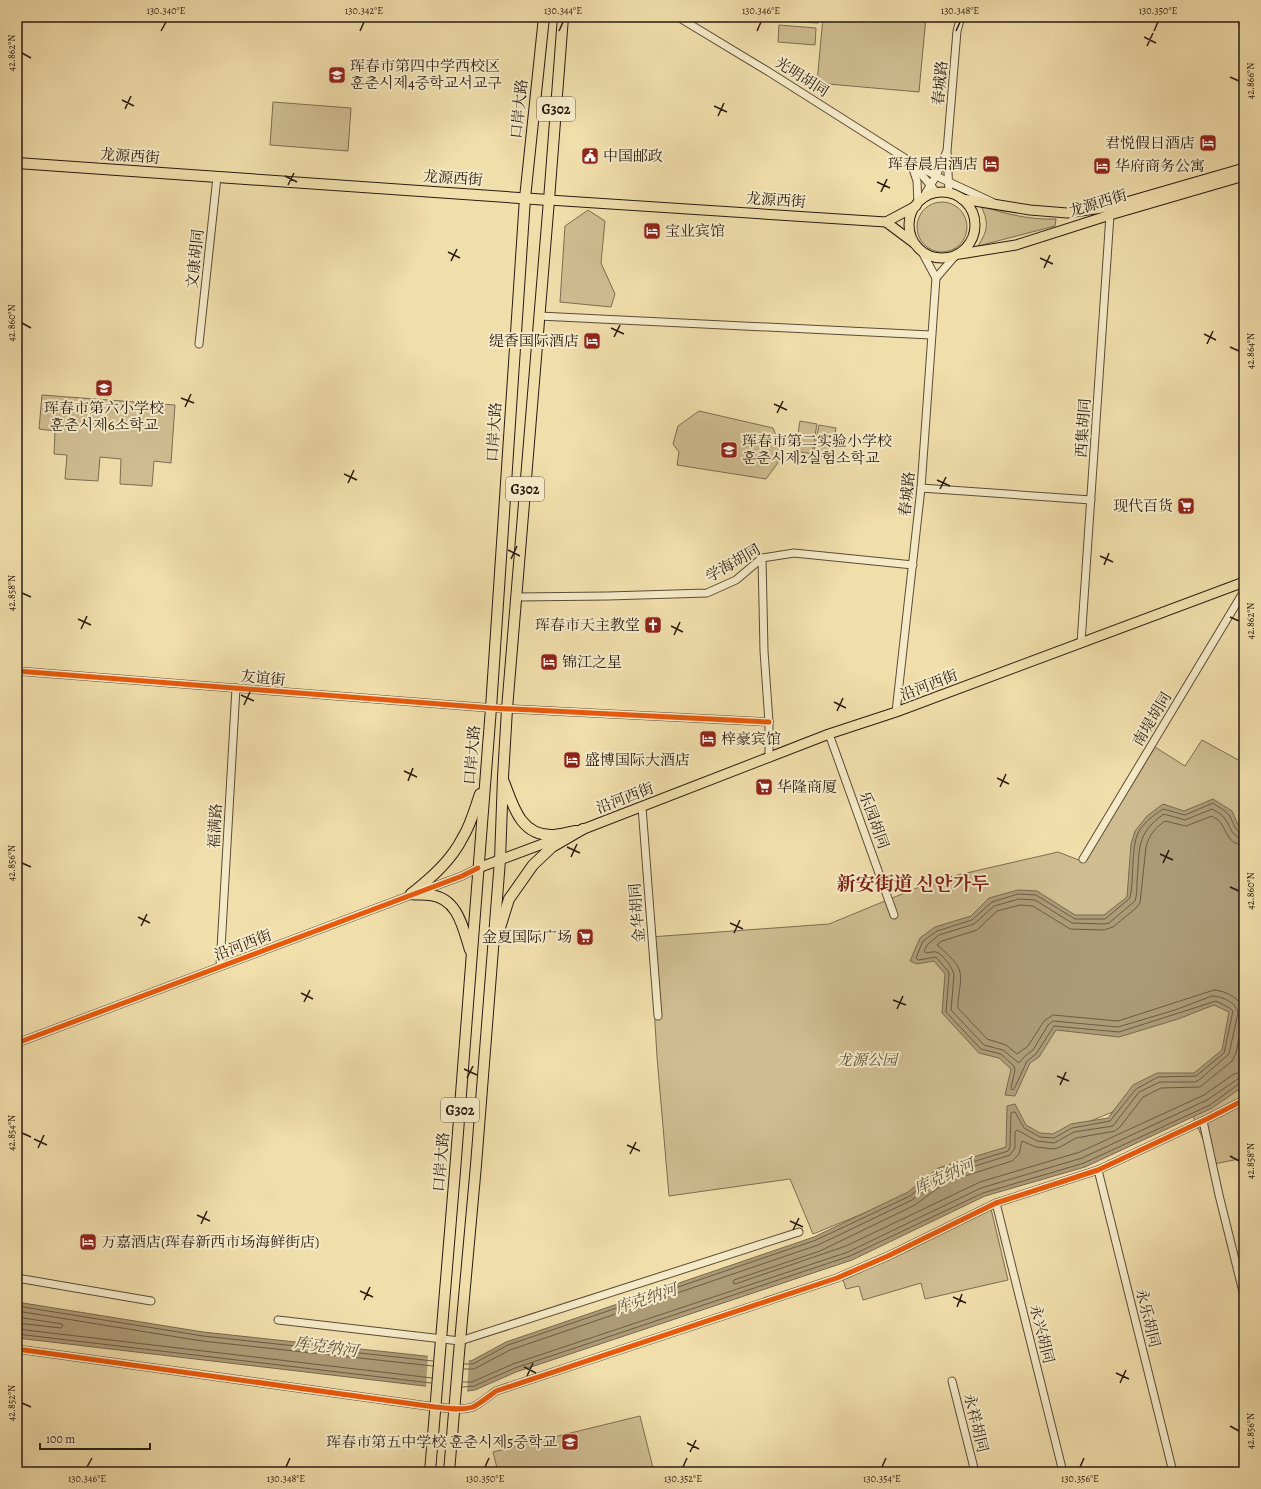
<svg xmlns="http://www.w3.org/2000/svg" width="1261" height="1489" viewBox="0 0 1261 1489" font-family="Alegreya,'Noto Serif SC','Noto Serif KR',serif">
<style>
.green{fill:#cfbd91;stroke:#7d6c51}
.water{fill:#ad9b77;stroke:#79674e}
.pier{fill:#f0deab}
.lines{fill:none;stroke-linecap:round;stroke-linejoin:round}
.shore{stroke:#6c5a44;stroke-width:1}
.minor-casing{stroke:#5c4b38;stroke-width:9}
.major-casing{stroke:#2b1a11;stroke-width:11}
.highway-casing{stroke:#2b1a11;stroke-width:12}
.minor{stroke:#f5eac8;stroke-width:7}
.major{stroke:#f0deab;stroke-width:9}
.highway{stroke:#f0deab;stroke-width:10}
.cycleway-casing{stroke:#f5eac8;stroke-width:8}
.cycleway{stroke:#e8590c;stroke-width:5}
.ticks{fill:none;stroke:#2b1a11;stroke-width:1.5}
.labels{text-anchor:middle;dominant-baseline:central;stroke-width:4;stroke-linejoin:round;paint-order:stroke}
.shield{fill:#f5eac8;stroke:#685848;stroke-width:1}
.shield-label{font-size:14px;font-weight:bold;fill:#2b1a11}
.poi-label{font-size:15px;fill:#2b1a11;stroke:#f5eac8;text-anchor:start}
.street-label{font-size:15px;fill:#2b1a11;stroke:#f5eac8}
.park-label{font-size:15px;font-style:italic;fill:#5c4b37;stroke:#f5eac8}
.water-label{font-size:16px;font-style:italic;fill:#5f4e3a;stroke:#f5eac8}
.district-label{font-size:19px;font-weight:bold;fill:#7a1f14;stroke:#f5eac8}
.neatline{fill:none;stroke:#2b1a11;stroke-width:1.5}
.ticks-label{font-size:10px;text-anchor:middle;fill:#2b1a11}
</style>
<rect width="100%" height="100%" fill="#f0deab"/>
<filter id="stains"><feTurbulence type="fractalNoise" baseFrequency=".005" numOctaves="4"/><feColorMatrix values="0 0 0 0 .2 0 0 0 0 .09 0 0 0 0 .02 0 0 0 .5 -.17"/></filter>
<radialGradient id="worn" r=".72"><stop offset=".6" stop-color="#630" stop-opacity="0"/><stop offset="1" stop-color="#630" stop-opacity=".3"/></radialGradient>
<g class="green">
<path d="M781 17H818V23L780 21Z"/>
<path d="M823 17H926L919 92 817 83Z"/>
<path d="M779 25 816 28 815 45 778 42Z"/>
<path d="M273 102 351 108 348 151 270 145Z"/>
<circle cx="942" cy="227" r="25"/>
<path d="M981 206C1006 214 1030 220 1056 219L1055 226 978 246C988 230 989 223 981 206Z"/>
<path d="M588 210 605 221 601 263 615 294 611 307 560 302 565 226Z"/>
<path d="M42 395 175 405 171 463 154 461 152 486 120 484 121 459 100 457 98 481 65 479 67 455 54 454 55 431 39 429Z"/>
<path d="M699 411 773 428C785 456 784 455 766 479L677 465 679 452 673 444 678 426Z"/>
<path d="M800 421 817 424 812 454 795 451Z"/>
<path d="M819 425 836 428 831 458 813 455Z"/>
<path d="M1202 740 1244 763V1158L1214 1164 1179 1085 813 1234 790 1179 669 1196 657 1057 650 937 829 924 936 880 1058 852 1084 862 1155 747 1185 766Z"/>
<path d="M991 1209 1008 1280 925 1299 921 1283 863 1300 859 1286 846 1289 843 1280 911 1249Z"/>
<path d="M640 1416 654 1472H498L493 1452Z"/>
</g>
<path class="water" d="M1213 799 1232 811 1239 827 1244 831V1086L1212 1108 1085 1167 985 1196 852 1260 516 1372 475 1390 467 1391 17 1338V1302L203 1332 471 1361 506 1342 814 1237 908 1192 938 1168 1006 1147 1007 1106 1015 1104 1026 1125 1040 1133 1053 1134 1071 1124 1108 1118 1133 1085 1157 1073H1194L1222 1050 1229 1012 1214 1005 1178 1019 1119 1037 1056 1030 1039 1057 1030 1063 1015 1096 1005 1095 1011 1069 999 1058 979 1053 942 1013 945 974 934 961 917 964 910 961 920 938 935 927 971 916 989 898 1018 890 1037 891 1075 915H1104L1127 897 1131 844 1135 831 1147 816 1163 804 1184 811Z"/>
<path class="pier" d="M428 1354 469 1359 467 1393 426 1388Z"/>
<g class="lines">
<g class="shore">
<path d="M1244 845C1227 844 1228 832 1220 822 1218 819 1214 818 1212 816L1186 826 1165 821C1155 828 1149 835 1146 847L1140 903 1136 908 1113 927 1104 930 1070 929 1033 906 1020 905 997 911 977 930 942 941 937 945C944 951 951 957 957 965 965 976 957 995 958 1008L987 1039 1006 1045 1017 1054 1028 1046 1044 1021 1053 1015 1118 1021 1214 990C1226 991 1242 999 1244 1011"/>
<path d="M1244 1014 1236 1053 1232 1061 1200 1087 1161 1088 1143 1097 1120 1127 1115 1131 1076 1138 1060 1147 1054 1149 1036 1147 1022 1141 1019 1154 1012 1161 946 1182 915 1205 820 1251 734 1280 733 1283 735 1284 846 1246 980 1182 1080 1152 1204 1095 1234 1074 1244 1072"/>
<path d="M17 1306 203 1336 433 1361"/>
<path d="M17 1311 202 1341 433 1366"/>
<path d="M17 1317 62 1324 63 1326 61 1328 17 1323"/>
<path d="M17 1329 432 1378"/>
<path d="M17 1334 431 1383"/>
<path d="M464 1364H473L508 1345 816 1240 910 1196 940 1172 1008 1151 1010 1147 1011 1113 1013 1112H1015L1024 1128 1040 1137 1054 1138 1072 1128 1110 1121 1136 1089 1158 1077 1196 1076 1224 1053 1233 1011 1230 1008 1216 1001 1119 1032 1054 1026 1036 1054 1027 1061 1016 1085 1014 1089 1012 1090 1011 1088 1015 1070 1014 1066 1001 1054 981 1049 946 1012 949 975 948 971 936 957 918 960 916 958 923 941 937 931 972 920 992 902 1018 894 1036 895 1075 919H1105L1130 898C1134 881 1131 847 1138 833 1144 822 1154 815 1163 809L1185 815 1213 803C1218 807 1225 810 1229 815 1234 822 1234 833 1244 834"/>
<path d="M464 1369H474L510 1350 818 1245 912 1200 943 1176 1010 1155 1015 1148V1132L1017 1130 1037 1141 1054 1143 1074 1132 1113 1126 1139 1092 1160 1082H1195L1199 1080 1229 1054 1238 1013C1237 1003 1222 996 1212 996L1175 1010 1118 1027 1053 1021 1048 1025 1033 1050 1025 1056 1019 1063 1003 1050 984 1045 951 1010 954 975C953 968 943 954 936 952 933 951 929 953 926 953L924 951 928 944 939 935 974 924 994 906 1019 899 1035 900 1072 923 1104 924 1109 923 1135 901C1137 895 1137 888 1137 882 1140 850 1135 834 1164 814L1185 820 1212 809C1217 812 1223 815 1225 819 1231 827 1232 838 1244 839"/>
<path d="M463 1382H472L513 1364 848 1252 981 1188 1082 1158 1207 1100 1238 1079 1244 1078"/>
<path d="M462 1387 474 1386 515 1368 850 1256 983 1193 1084 1163 1210 1105 1240 1083H1244"/>
</g>
<defs>
<g id="minor">
<path d="M678 17 769 72 911 162 937 193"/>
<path d="M1241 17 1244 29"/>
<path d="M915 164 936 176 992 202"/>
<path d="M912 166 917 181 918 204"/>
<path d="M949 193 947 151 957 31 961 17"/>
<path d="M922 199 936 176 946 153"/>
<path d="M936 278 955 256"/>
<path d="M539 316 931 335"/>
<path d="M199 344 217 177"/>
<path d="M921 488 1091 500"/>
<path d="M762 558 764 651 769 722V758"/>
<path d="M517 597 608 596 707 593 736 580 762 558 794 553 913 565"/>
<path d="M1081 643 1110 215"/>
<path d="M17 671 491 708 769 722"/>
<path d="M896 712 921 488 936 278 921 250"/>
<path d="M829 734 894 915"/>
<path d="M642 807 658 1016"/>
<path d="M1083 859 1244 591"/>
<path d="M220 966 236 688"/>
<path d="M17 1043 462 876 478 868"/>
<path d="M1203 1121 1219 1195 1244 1296"/>
<path d="M1098 1170 1173 1472"/>
<path d="M996 1203 1063 1472"/>
<path d="M17 1278 151 1301"/>
<path d="M278 1320 460 1341 799 1232"/>
<path d="M17 1349 435 1407C447 1408 461 1411 473 1407 481 1403 489 1396 496 1391L837 1278 888 1256 996 1203 1098 1170 1209 1118 1244 1100"/>
<path d="M952 1381 975 1472"/>
</g>
<g id="major">
<circle cx="942" cy="225" r="33"/>
<path d="M962 199 1030 210 1067 213 1109 207 1244 168"/>
<path d="M549 200 886 222 916 206"/>
<path d="M886 222 914 243"/>
<path d="M960 254 1016 245 1110 215 1244 176"/>
<path d="M576 832 829 734 896 712 1244 582"/>
<path d="M478 868 564 836"/>
</g>
<g id="highway">
<path d="M17 163 549 200"/>
<path d="M504 782C513 805 520 835 551 835 559 835 568 832 576 831"/>
<path d="M411 894C431 878 451 861 463 837 471 824 475 808 480 794"/>
<path d="M411 894C417 895 423 894 430 895 458 898 463 928 470 950"/>
<path d="M499 931 509 899 533 865 552 847 583 829"/>
<path d="M430 1472 455 1171 491 708 525 198 544 17"/>
<path d="M449 1472 459 1353 476 1165 500 860 503 777 507 709 549 200 563 17"/>
</g>
</defs>
<use href="#minor" class="minor-casing"/>
<use href="#major" class="major-casing"/>
<use href="#highway" class="highway-casing"/>
<use href="#minor" class="minor"/>
<use href="#major" class="major"/>
<use href="#highway" class="highway"/>
<defs>
<g id="cycleway">
<path d="M17 671 491 708 769 722"/>
<path d="M17 1043 462 876 478 868"/>
<path d="M17 1349 435 1407C447 1408 461 1411 473 1407 481 1403 489 1396 496 1391L837 1278 888 1256 996 1203 1098 1170 1209 1118 1244 1100"/>
</g>
</defs>
<use href="#cycleway" class="cycleway-casing"/>
<use href="#cycleway" class="cycleway"/>
</g>
<path class="ticks" d="M161 31 166 22M360 31 364 22M559 31 563 22M757 31 761 22M956 31 960 22M1154 31 1158 22M1144 37 1156 43M1147 46 1153 33M22 53 31 58M1230 77 1239 81M122 100 134 106M714 106 727 112M125 109 131 96M718 116 724 103M285 176 297 182M877 182 890 188M288 185 294 173M881 192 887 179M448 252 460 258M1040 258 1053 264M451 261 457 249M1044 268 1050 255M22 323 31 328M611 328 624 334M1204 334 1216 340M614 337 620 325M1207 344 1213 331M1230 347 1239 351M181 398 194 403M774 404 787 410M185 407 191 394M777 413 783 401M344 474 357 480M937 480 950 486M348 483 354 470M940 489 946 477M508 550 520 556M1100 556 1113 562M511 559 517 546M1104 565 1109 553M22 593 31 597M1230 617 1239 621M78 619 91 625M671 626 683 632M81 629 87 616M674 635 680 622M241 695 254 701M834 702 846 708M244 705 250 692M837 711 843 698M404 771 417 777M997 778 1009 784M408 781 413 768M1000 787 1006 774M567 847 580 853M1160 854 1173 860M571 857 577 844M22 863 31 867M1163 863 1169 850M1230 887 1239 891M138 917 150 923M730 923 743 929M141 926 147 914M734 933 740 920M301 993 313 999M893 1000 906 1005M304 1002 310 990M897 1009 903 996M464 1069 477 1075M1057 1076 1069 1081M467 1078 473 1066M1060 1085 1066 1072M22 1133 31 1137M34 1139 47 1145M627 1145 640 1151M38 1148 44 1135M630 1154 636 1142M1230 1156 1239 1161M197 1215 210 1221M790 1221 803 1227M201 1224 207 1211M793 1230 799 1218M360 1291 373 1297M953 1297 966 1303M364 1300 370 1287M957 1307 962 1294M524 1367 536 1373M1116 1373 1129 1379M527 1376 533 1363M1120 1383 1126 1370M22 1403 31 1407M1230 1426 1239 1431M687 1443 699 1449M690 1452 696 1440M87 1467 92 1458M286 1467 290 1458M485 1467 489 1458M683 1467 687 1458M882 1467 886 1458M1080 1467 1084 1458"/>
<defs>
<symbol id="school-square" viewBox="-11 -11 22 22"><rect x="-9" y="-9" width="18" height="18" rx="4" fill="#8f2418" stroke="#f5eac8"/><path d="M0-5L7-2L0 1L-7-2ZM-4 1L0 2.5L4 1V4Q0 6-4 4Z" fill="#fff"/></symbol>
<symbol id="hotel-square" viewBox="-11 -11 22 22"><rect x="-9" y="-9" width="18" height="18" rx="4" fill="#8f2418" stroke="#f5eac8"/><path d="M-6-4.5h1.5V1H6V5H4.5V3h-9V5H-6ZM-4 0a1.8 1.8 0 1 1 3.6 0ZM.5 0V-2.5h3Q6-2.5 6 0Z" fill="#fff"/></symbol>
<symbol id="civic-square" viewBox="-11 -11 22 22"><rect x="-9" y="-9" width="18" height="18" rx="4" fill="#8f2418" stroke="#f5eac8"/><path d="M-.6-6.5H3V-4.5H.6V-3L4-1V1h2V6H-6V1h2V-1L-.6-3ZM-1.2 2.5V6h2.4V2.5Z" fill="#fff"/></symbol>
<symbol id="supermarket-square" viewBox="-11 -11 22 22"><rect x="-9" y="-9" width="18" height="18" rx="4" fill="#8f2418" stroke="#f5eac8"/><path d="M-6-5.5h2.5l.6 2H6L4.5 2H-2.5L-4.4-4H-6ZM-1.5 3.2a1.3 1.3 0 1 0 .1 0ZM3 3.2a1.3 1.3 0 1 0 .1 0Z" fill="#fff"/></symbol>
<symbol id="church-square" viewBox="-11 -11 22 22"><rect x="-9" y="-9" width="18" height="18" rx="4" fill="#8f2418" stroke="#f5eac8"/><path d="M-1.2-6h2.4v3.5h3.3v2.4h-3.3V6h-2.4V-.1h-3.3v-2.4h3.3Z" fill="#fff"/></symbol>
</defs>
<g fill-rule="evenodd">
<use href="#school-square" x="327" y="65" width="20" height="20"/>
<use href="#hotel-square" x="1198" y="133" width="20" height="20"/>
<use href="#civic-square" x="580" y="146" width="20" height="20"/>
<use href="#hotel-square" x="981" y="154" width="20" height="20"/>
<use href="#hotel-square" x="1092" y="156" width="20" height="20"/>
<use href="#hotel-square" x="642" y="221" width="20" height="20"/>
<use href="#hotel-square" x="582" y="331" width="20" height="20"/>
<use href="#school-square" x="94" y="378" width="20" height="20"/>
<use href="#school-square" x="719" y="440" width="20" height="20"/>
<use href="#supermarket-square" x="1176" y="496" width="20" height="20"/>
<use href="#church-square" x="643" y="615" width="20" height="20"/>
<use href="#hotel-square" x="539" y="652" width="20" height="20"/>
<use href="#hotel-square" x="698" y="729" width="20" height="20"/>
<use href="#hotel-square" x="562" y="750" width="20" height="20"/>
<use href="#supermarket-square" x="754" y="777" width="20" height="20"/>
<use href="#supermarket-square" x="575" y="927" width="20" height="20"/>
<use href="#hotel-square" x="78" y="1232" width="20" height="20"/>
<use href="#school-square" x="560" y="1432" width="20" height="20"/>
</g>
<g class="labels">
<g class="shield">
<rect x="537" y="97" width="38" height="24" rx="3"/>
<rect x="506" y="477" width="38" height="24" rx="3"/>
<rect x="441" y="1098" width="38" height="24" rx="3"/>
</g>
<g class="shield-label">
<text x="556" y="109">G302</text>
<text x="525" y="489">G302</text>
<text x="460" y="1110">G302</text>
</g>
<g class="poi-label">
<text x="350" y="66">珲春市第四中学西校区<tspan x="350" dy="17">훈춘시제4중학교서교구</tspan></text>
<text x="1195" y="143" text-anchor="end">君悦假日酒店</text>
<text x="603" y="156">中国邮政</text>
<text x="978" y="164" text-anchor="end">珲春晨启酒店</text>
<text x="1115" y="166">华府商务公寓</text>
<text x="665" y="231">宝业宾馆</text>
<text x="579" y="341" text-anchor="end">缇香国际酒店</text>
<text x="104" y="408" text-anchor="middle">珲春市第六小学校<tspan x="104" dy="17">훈춘시제6소학교</tspan></text>
<text x="742" y="441">珲春市第二实验小学校<tspan x="742" dy="17">훈춘시제2실험소학교</tspan></text>
<text x="1173" y="506" text-anchor="end">现代百货</text>
<text x="640" y="625" text-anchor="end">珲春市天主教堂</text>
<text x="562" y="662">锦江之星</text>
<text x="721" y="739">梓豪宾馆</text>
<text x="585" y="760">盛博国际大酒店</text>
<text x="777" y="787">华隆商厦</text>
<text x="572" y="937" text-anchor="end">金夏国际广场</text>
<text x="101" y="1242">万嘉酒店(珲春新西市场海鲜街店)</text>
<text x="557" y="1442" text-anchor="end">珲春市第五中学校 훈춘시제5중학교</text>
</g>
<g class="street-label">
<text transform="translate(802 77) rotate(32)">光明胡同</text>
<text transform="translate(940 83) rotate(-85)">春城路</text>
<text transform="translate(519 109) rotate(-84)">口岸大路</text>
<text transform="translate(130 156) rotate(4)">龙源西街</text>
<text transform="translate(453 178) rotate(4)">龙源西街</text>
<text transform="translate(776 200) rotate(4)">龙源西街</text>
<text transform="translate(1098 203) rotate(-17)">龙源西街</text>
<text transform="translate(195 259) rotate(-84)">文康胡同</text>
<text transform="translate(1083 428) rotate(-86)">西集胡同</text>
<text transform="translate(494 432) rotate(-86)">口岸大路</text>
<text transform="translate(907 494) rotate(-84)">春城路</text>
<text transform="translate(733 563) rotate(-30)">学海胡同</text>
<text transform="translate(263 678) rotate(5)">友谊街</text>
<text transform="translate(929 685) rotate(-21)">沿河西街</text>
<text transform="translate(1152 719) rotate(-59)">南堤胡同</text>
<text transform="translate(472 755) rotate(-85)">口岸大路</text>
<text transform="translate(625 798) rotate(-21)">沿河西街</text>
<text transform="translate(874 820) rotate(70)">乐园胡同</text>
<text transform="translate(215 826) rotate(-87)">福满路</text>
<text transform="translate(637 913) rotate(-95)">金华胡同</text>
<text transform="translate(243 945) rotate(-21)">沿河西街</text>
<text transform="translate(441 1162) rotate(-85)">口岸大路</text>
<text transform="translate(1148 1318) rotate(76)">永乐胡同</text>
<text transform="translate(1042 1334) rotate(76)">永兴胡同</text>
<text transform="translate(976 1423) rotate(76)">永祥胡同</text>
</g>
<g class="park-label">
<text x="867" y="1060">龙源公园</text>
</g>
<g class="water-label">
<text transform="translate(944 1177) rotate(-24)">库克纳河</text>
<text transform="translate(646 1299) rotate(-18)">库克纳河</text>
<text transform="translate(326 1347) rotate(8)">库克纳河</text>
</g>
<g class="district-label">
<text x="913" y="884">新安街道 신안가두</text>
</g>
</g>
<rect width="1261" height="1489" fill="none" stroke="#f0deab" stroke-width="44"/>
<path d="M40 1443v6h110v-6" fill="none" stroke="#2b1a11" stroke-width="2"/>
<text x="46" y="1443" font-size="12" fill="#2b1a11" stroke="#f5eac8" stroke-width="3" paint-order="stroke">100 m</text>
<rect x="22" y="22" width="1217" height="1445" class="neatline"/>
<g class="ticks-label">
<text x="166" y="14">130.340°E</text>
<text x="364" y="14">130.342°E</text>
<text x="563" y="14">130.344°E</text>
<text x="761" y="14">130.346°E</text>
<text x="960" y="14">130.348°E</text>
<text x="1158" y="14">130.350°E</text>
<text transform="translate(11 53) rotate(-90)" y="4">42.862°N</text>
<text transform="translate(1250 81) rotate(-90)" y="4">42.866°N</text>
<text transform="translate(11 323) rotate(-90)" y="4">42.860°N</text>
<text transform="translate(1250 351) rotate(-90)" y="4">42.864°N</text>
<text transform="translate(11 593) rotate(-90)" y="4">42.858°N</text>
<text transform="translate(1250 621) rotate(-90)" y="4">42.862°N</text>
<text transform="translate(11 863) rotate(-90)" y="4">42.856°N</text>
<text transform="translate(1250 891) rotate(-90)" y="4">42.860°N</text>
<text transform="translate(11 1133) rotate(-90)" y="4">42.854°N</text>
<text transform="translate(1250 1161) rotate(-90)" y="4">42.858°N</text>
<text transform="translate(11 1403) rotate(-90)" y="4">42.852°N</text>
<text transform="translate(1250 1431) rotate(-90)" y="4">42.856°N</text>
<text x="87" y="1482">130.346°E</text>
<text x="286" y="1482">130.348°E</text>
<text x="485" y="1482">130.350°E</text>
<text x="683" y="1482">130.352°E</text>
<text x="882" y="1482">130.354°E</text>
<text x="1080" y="1482">130.356°E</text>
</g>
<rect width="100%" height="100%" filter="url(#stains)"/>
<rect width="100%" height="100%" fill="url(#worn)"/>
</svg>
